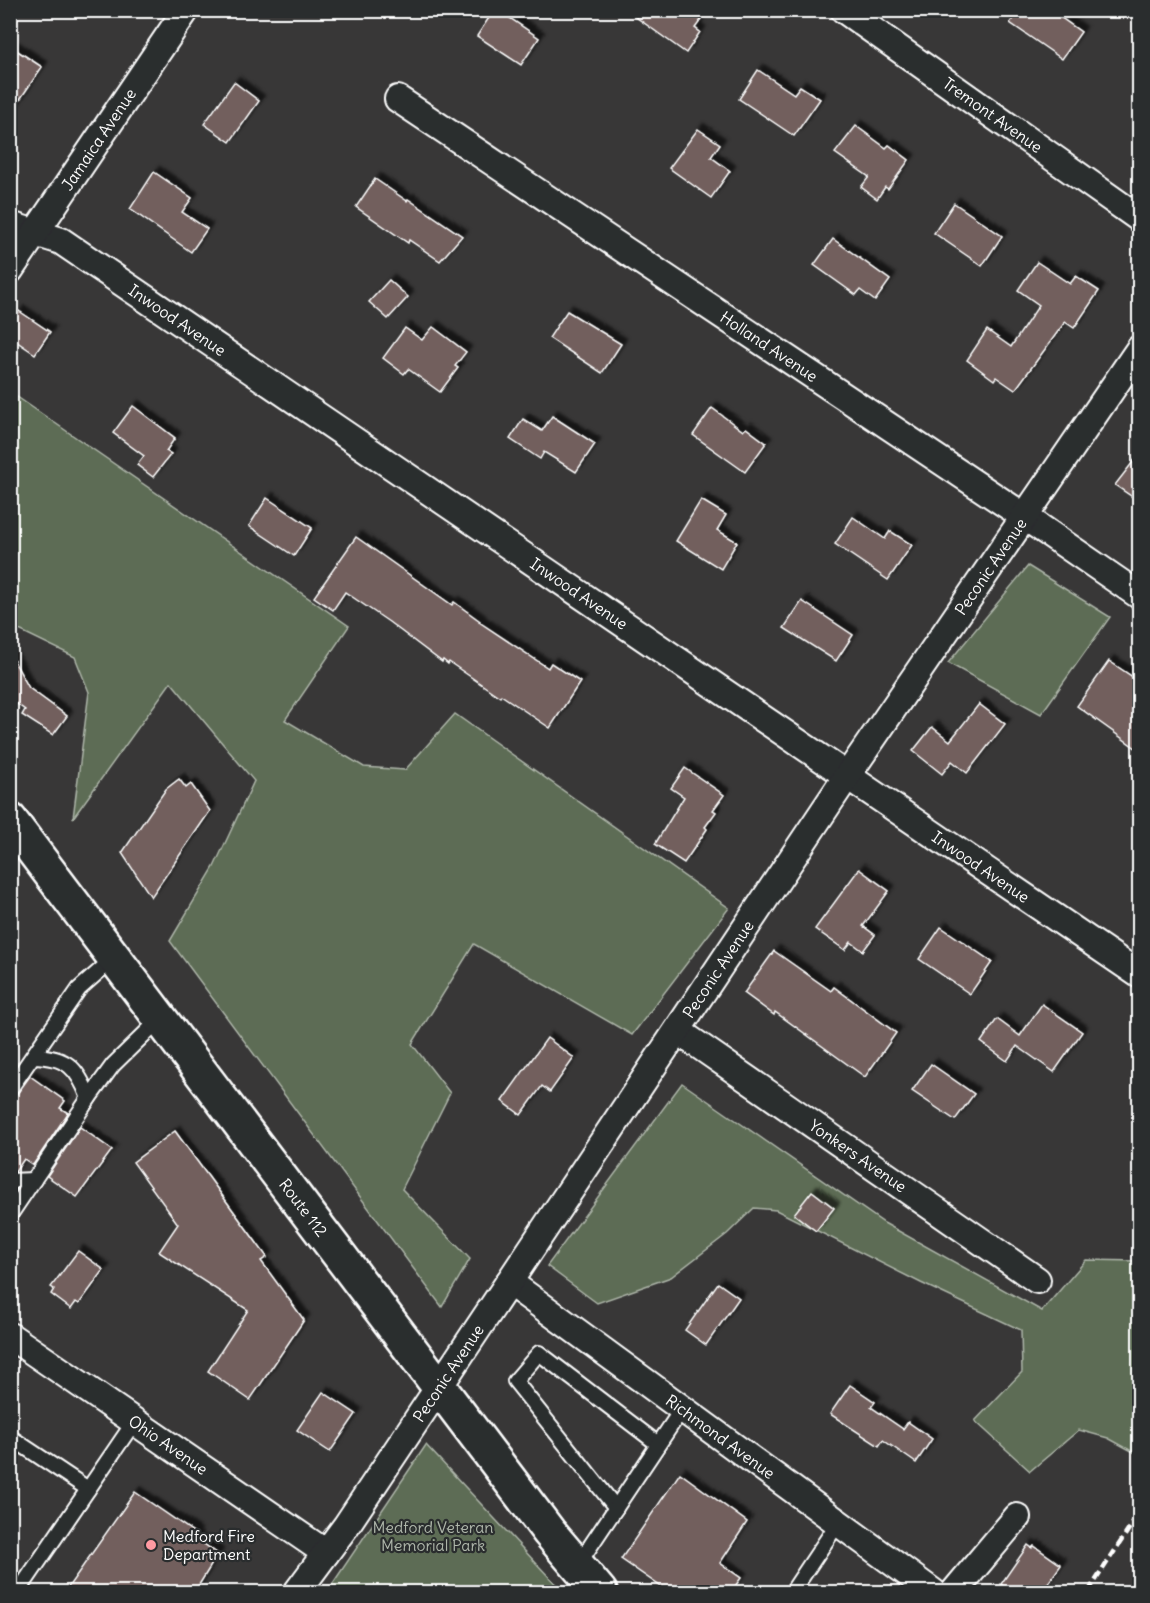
<svg xmlns="http://www.w3.org/2000/svg" width="1150" height="1603" viewBox="0 0 1150 1603" font-family="Delius,sans-serif">
<style>
.green{fill:#5d6c54;stroke:#aeb6aa;stroke-width:1.5}
.building{fill:#725f5d;stroke:#fff;stroke-width:1.5;filter:url(#shadow)}
.lines{fill:none;stroke-linecap:round;stroke-linejoin:round}
.lane-casing{stroke:#fff;stroke-width:18}
.street-casing{stroke:#fff;stroke-width:30}
.primary-casing{stroke:#fff;stroke-width:38}
.lane{stroke:#2a2d2e;stroke-width:14}
.street{stroke:#2a2d2e;stroke-width:26}
.primary{stroke:#2a2d2e;stroke-width:33}
.rail{stroke:#fff;stroke-width:4.5;stroke-dasharray:9 4.5;stroke-linecap:butt}
.poi-dot{fill:#ff9aa2;stroke:#2a2d2e;stroke-width:2}
.labels{text-anchor:middle;dominant-baseline:central;stroke-width:4.5;stroke-linejoin:round;paint-order:stroke}
.street-label{font-size:16px;fill:#fff;stroke:#2a2d2e}
.park-label{font-size:16px;fill:#aeb6aa;stroke:#2a2d2e}
.poi-label{font-size:16px;fill:#fff;stroke:#2a2d2e;text-anchor:start}
</style>
<defs>
<filter id="shadow"><feDropShadow dx="5.5" dy="-5.5" stdDeviation="1.5" flood-color="#0009"/></filter>
</defs>
<rect width="100%" height="100%" fill="#383737"/>
<filter id="ink" filterUnits="userSpaceOnUse"><feTurbulence type="fractalNoise" baseFrequency=".0167" numOctaves="2"/><feDisplacementMap in="SourceGraphic" scale="12" xChannelSelector="R" yChannelSelector="G"/><feConvolveMatrix kernelMatrix="1 2 1 2 8 2 1 2 1" color-interpolation-filters="sRGB"/></filter>
<g filter="url(#ink)">
<g class="green">
<path d="M10 392 349 626 285 720 364 767 405 770 455 714 729 908 632 1035 474 944 412 1044 450 1093 402 1189 470 1259 442 1307 170 941 214 867 254 781 171 682 73 818 89 692 75 657 11 626Z"/>
<path d="M1028 566 1110 617 1041 714 948 663Z"/>
<path d="M682 1083 884 1223 1042 1311 1086 1260 1139 1261V1455L1108 1438 1079 1430 1030 1471 975 1421 1022 1372 1021 1330 921 1283 776 1210 754 1208 727 1234 671 1277 597 1303 547 1266Z"/>
<path d="M426 1445 563 1592H327Z"/>
</g>
<g class="building">
<path d="M494 10H498L539 38 521 65 477 36Z"/>
<path d="M626 10H688L701 20 695 28 700 32 686 53Z"/>
<path d="M1018 10H1050L1081 32 1062 59 1010 23Z"/>
<path d="M10 46 42 67 10 114Z"/>
<path d="M758 70 794 94 800 86 820 99 794 136 739 99Z"/>
<path d="M234 82 259 101 230 142 204 124Z"/>
<path d="M856 126 886 148 889 145 909 160 888 189 885 187 877 199 861 187 869 177 835 153Z"/>
<path d="M698 129 720 144 711 157 730 171 711 198 669 168Z"/>
<path d="M154 172 192 198 182 212 207 229 191 252 130 209Z"/>
<path d="M375 179 407 201 408 199 462 236 440 261 409 240 408 243 356 207Z"/>
<path d="M954 203 1002 236 982 266 934 233Z"/>
<path d="M833 239 890 280 875 301 860 290 856 295 814 265Z"/>
<path d="M1037 262 1070 284 1076 276 1099 291 1074 328 1065 322 1015 390 996 377 994 380 967 360 987 330 1011 347 1039 305 1018 290Z"/>
<path d="M389 280 408 297 388 319 369 302Z"/>
<path d="M19 311 50 332 35 354 10 337V324Z"/>
<path d="M567 311 621 344 602 373 549 338Z"/>
<path d="M433 327 466 352 455 366 458 368 440 392 408 369 404 374 383 358 405 328 422 340Z"/>
<path d="M133 406 175 438 166 451 171 454 153 477 137 465 144 456 113 433Z"/>
<path d="M712 408 743 431 746 428 766 443 745 472 693 435Z"/>
<path d="M552 416 595 444 576 472 544 452 540 459 510 439 523 419 542 431Z"/>
<path d="M1140 453V502L1115 485Z"/>
<path d="M267 498 312 528 294 556 249 526Z"/>
<path d="M701 500 726 515 717 530 737 542 721 569 676 541Z"/>
<path d="M853 517 885 539 890 531 912 545 888 580 835 544Z"/>
<path d="M356 537 452 605 454 602 480 621 479 622 548 668 551 663 580 682 550 728 501 695 500 697 449 662 448 664 443 660 442 662 389 622 345 592 333 610 314 597Z"/>
<path d="M802 601 853 635 836 661 784 628Z"/>
<path d="M10 654 29 688 67 716 53 735 22 715 25 710 10 699Z"/>
<path d="M1109 661 1140 682V751L1077 706Z"/>
<path d="M979 704 1005 724 967 773 952 761 942 774 913 751 932 727 950 741Z"/>
<path d="M685 768 724 795 713 810 716 812 705 827 707 829 684 863 655 844 684 797 671 788Z"/>
<path d="M179 779 186 788 191 784 210 811 151 897 122 853 166 789Z"/>
<path d="M859 869 889 891 863 926 875 935 863 951 851 942 845 950 815 929Z"/>
<path d="M941 927 992 962 970 994 919 959Z"/>
<path d="M774 951 831 991 834 987 896 1033 865 1077 775 1012 774 1015 744 993Z"/>
<path d="M1042 1004 1082 1032 1054 1072 1017 1046 1007 1061 981 1042 997 1019 1020 1036Z"/>
<path d="M547 1038 574 1058 550 1092 542 1086 521 1115 502 1101Z"/>
<path d="M931 1064 974 1094 955 1120 912 1091Z"/>
<path d="M30 1076 65 1101 60 1108 68 1113 33 1165 24 1159 15 1172H10V1098L17 1094Z"/>
<path d="M80 1127 112 1150 77 1197 47 1176Z"/>
<path d="M175 1131 267 1257 261 1261 304 1320 250 1400 208 1371 248 1310 159 1252 178 1224 133 1162Z"/>
<path d="M812 1191 834 1208 816 1231 794 1214Z"/>
<path d="M78 1251 104 1270 79 1304 76 1302 71 1309 51 1294 54 1289 51 1287Z"/>
<path d="M718 1283 739 1298 706 1345 685 1330Z"/>
<path d="M850 1385 875 1402 871 1407 903 1429 908 1422 932 1439 916 1463 883 1440 879 1446 830 1414Z"/>
<path d="M323 1392 356 1414 330 1452 297 1430Z"/>
<path d="M680 1473 747 1522 720 1563 741 1578 730 1593H670L621 1559Z"/>
<path d="M135 1492 196 1534 194 1537 218 1554 194 1593H64Z"/>
<path d="M1028 1545 1032 1548 1034 1546 1061 1565 1041 1593H1013L1001 1584Z"/>
</g>
<g class="lines">
<defs>
<g id="lane">
<path d="M33 1056C67 1057 77 1067 89 1098"/>
<path d="M10 1089 79 989 114 958"/>
<path d="M10 1181 34 1180"/>
<path d="M10 1215 89 1098 113 1065 161 1018"/>
<path d="M10 1437 88 1489"/>
<path d="M616 1508 515 1381 539 1353 658 1444"/>
<path d="M577 1566 682 1409"/>
<path d="M18 1592 134 1422"/>
<path d="M792 1592 838 1523"/>
</g>
<g id="street">
<path id="s1" d="M844 10 1140 219"/>
<path id="s2" d="M398 99 1025 517 1140 596"/>
<path id="s3" d="M10 225 61 241 1140 975"/>
<path id="s4" d="M10 270 186 10"/>
<path id="s5" d="M678 1031 1037 1280"/>
<path id="s6" d="M509 1282 933 1592"/>
<path id="s7" d="M10 1336 326 1553"/>
<path id="s8" d="M297 1592 346 1526 847 776 1140 348"/>
<path d="M954 1592 1017 1517"/>
</g>
<g id="primary">
<path id="s9" d="M10 820 549 1532 600 1592"/>
</g>
</defs>
<use href="#lane" class="lane-casing"/>
<use href="#street" class="street-casing"/>
<use href="#primary" class="primary-casing"/>
<use href="#lane" class="lane"/>
<use href="#street" class="street"/>
<use href="#primary" class="primary"/>
<path class="rail" d="M1088 1592 1140 1512"/>
</g>
</g>
<circle class="poi-dot" cx="151" cy="1545" r="6"/>
<g class="labels">
<g class="street-label">
<text stroke="none"><textPath href="#s1" startOffset="182">Tremont Avenue</textPath></text>
<text stroke="none"><textPath href="#s4" startOffset="158">Jamaica Avenue</textPath></text>
<text stroke="none"><textPath href="#s3" startOffset="194">Inwood Avenue</textPath></text>
<text stroke="none"><textPath href="#s2" startOffset="446">Holland Avenue</textPath></text>
<text stroke="none"><textPath href="#s8" startOffset="1238">Peconic Avenue</textPath></text>
<text stroke="none"><textPath href="#s3" startOffset="680">Inwood Avenue</textPath></text>
<text stroke="none"><textPath href="#s3" startOffset="1166">Inwood Avenue</textPath></text>
<text stroke="none"><textPath href="#s8" startOffset="752">Peconic Avenue</textPath></text>
<text stroke="none"><textPath href="#s5" startOffset="219">Yonkers Avenue</textPath></text>
<text stroke="none"><textPath href="#s9" startOffset="486">Route 112</textPath></text>
<text stroke="none"><textPath href="#s8" startOffset="266">Peconic Avenue</textPath></text>
<text stroke="none"><textPath href="#s6" startOffset="262">Richmond Avenue</textPath></text>
<text stroke="none"><textPath href="#s7" startOffset="192">Ohio Avenue</textPath></text>
</g>
<g class="park-label">
<text x="433" y="1527">Medford Veteran<tspan x="433" dy="18">Memorial Park</tspan></text>
</g>
<g class="poi-label">
<text x="163" y="1536">Medford Fire<tspan x="163" dy="18">Department</tspan></text>
</g>
</g>
<rect width="1150" height="1603" fill="none" stroke="#2a2d2e" stroke-width="36"/>
<rect x="18" y="18" width="1114" height="1567" fill="none" stroke="#fff" stroke-width="2" filter="url(#ink)"/>
</svg>
